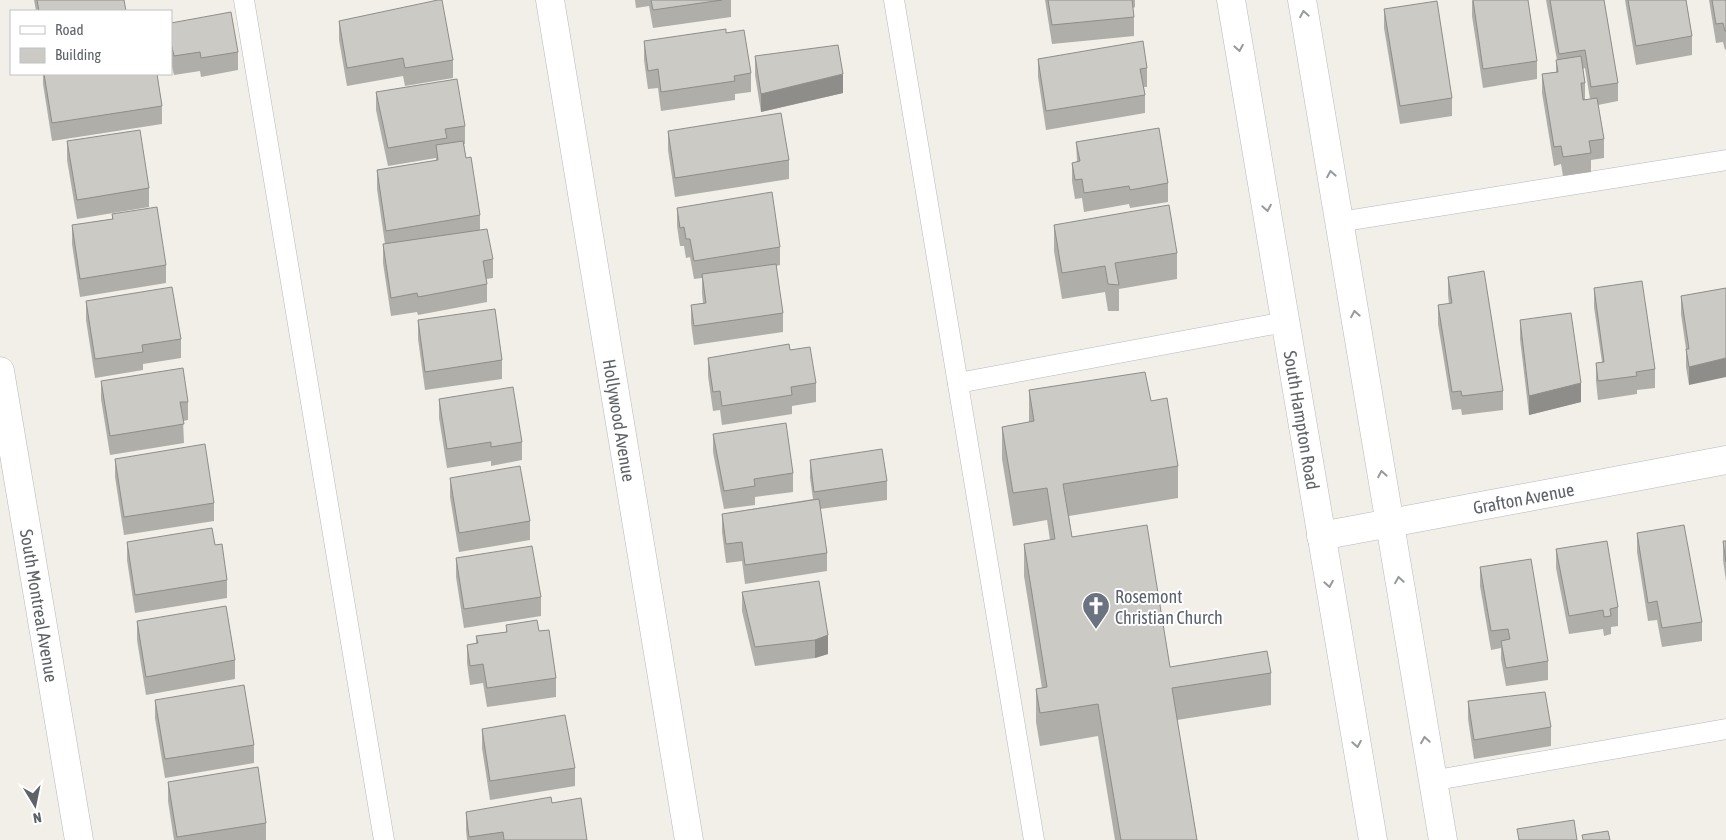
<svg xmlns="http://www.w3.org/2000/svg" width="1726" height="840" viewBox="0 0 1726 840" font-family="'Asap Condensed',sans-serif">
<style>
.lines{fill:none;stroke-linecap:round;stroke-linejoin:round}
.service-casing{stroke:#b5b8bc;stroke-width:21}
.minor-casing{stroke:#b5b8bc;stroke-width:29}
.secondary-casing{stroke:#b6babf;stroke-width:29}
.service{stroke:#fff;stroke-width:20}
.minor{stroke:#fff;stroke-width:28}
.secondary{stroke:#fff;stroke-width:28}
.wall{fill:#afaea9;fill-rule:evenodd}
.shaded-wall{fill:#8f8d8a}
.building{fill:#cccac5;stroke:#8f8d8a}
.oneway{stroke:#979a9d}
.labels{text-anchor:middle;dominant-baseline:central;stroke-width:4;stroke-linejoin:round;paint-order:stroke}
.street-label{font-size:18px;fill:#5f6368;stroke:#fff}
.worship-label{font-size:18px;fill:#5b616d;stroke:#fff;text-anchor:start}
</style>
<rect width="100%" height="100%" fill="#f1efe8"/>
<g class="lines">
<defs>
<g id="service">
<path d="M244 0 384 840"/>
<path d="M894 0 1034 840"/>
<path d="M1339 222 1726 160"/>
<path d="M958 383 1285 322"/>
<path d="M1431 781 1726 729"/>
</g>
<g id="minor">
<path id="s1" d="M550 0 689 840"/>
<path id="s2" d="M0 371 79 840"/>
<path id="s3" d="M1321 536 1726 460"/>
</g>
<g id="secondary">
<path id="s4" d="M1231 0 1373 840"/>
<path d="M1302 0 1443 840"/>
</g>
</defs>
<use href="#service" class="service-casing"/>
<use href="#minor" class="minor-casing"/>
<use href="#secondary" class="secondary-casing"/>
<use href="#service" class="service"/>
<use href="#minor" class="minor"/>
<use href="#secondary" class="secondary"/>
</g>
<g class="wall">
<path d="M34 0H124L126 11H36Z"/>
<path d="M635 0H731V17L653 28 649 6 636 8Z"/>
<path d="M1045 0H1135V7L1133 8 1134 17V36L1052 44Z"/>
<path d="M1472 0 1537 61V79L1483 88 1472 16Z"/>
<path d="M1546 0H1604L1618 83V101L1598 105 1604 139V158L1591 160V172L1563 176 1561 164 1554 166 1542 93V74L1556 72V60H1557ZM1585 68 1590 99H1585V83L1583 69Z"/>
<path d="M1625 0H1686L1692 36V55L1636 65Z"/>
<path d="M1709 0H1726V49L1725 50 1723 42 1716 43Z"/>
<path d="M1384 9 1452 98V116L1400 124 1384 28Z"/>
<path d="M339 21 453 60V78L405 86 403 76 347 86 339 40Z"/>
<path d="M171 23 238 52V70L201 77 200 71 174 75 171 62Z"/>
<path d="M726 33 751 73V92L735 94V100L661 111 658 88 648 89 644 60V41Z"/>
<path d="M755 56 843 93 761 112 755 75Z"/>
<path d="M1038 59 1147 68V87H1144L1145 95V113L1046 130 1038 77Z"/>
<path d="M43 74H157L162 106V124L52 141 43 84Z"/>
<path d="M376 92 465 126V144H464L466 158 480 215V230L493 259V278L486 279 487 284V302L418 315 417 312 391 316 383 263V244H385L377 189V170L436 161V158L388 166 376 110Z"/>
<path d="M668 131 789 160V179L675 197 668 150Z"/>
<path d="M67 141 149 188V207L77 219 67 160Z"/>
<path d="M1076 142 1168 183V202L1130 208 1129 204 1084 212 1082 198 1075 199 1072 181V163L1077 162Z"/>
<path d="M677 208 780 247V265L776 266 783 313V332L694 345 691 323V305L703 303 702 293V278L694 279 690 257 686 258 684 246H680L677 226Z"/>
<path d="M112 214 166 265V283L80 297 72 244V225L112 219Z"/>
<path d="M1054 225 1177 253V279L1119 289V311H1108L1105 292 1062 299 1054 251Z"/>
<path d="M1448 277 1503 391V410L1462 415 1461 409 1452 410 1438 324V305L1449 304 1448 295Z"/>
<path d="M1594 288 1655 369V388L1637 390V394L1598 400 1596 381V363L1602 362 1594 307Z"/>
<path d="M1726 288 1689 385 1686 367V349L1681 314V296Z"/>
<path d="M86 301 181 339V358L143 364V370L95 378 86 320Z"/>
<path d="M418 320 502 360V379L425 390 418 339Z"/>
<path d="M1520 320 1581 402 1529 415 1520 339Z"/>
<path d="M790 350 816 383V402L792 406V414L722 425 720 410 713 411 708 376V358Z"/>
<path d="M101 381 188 402V420L183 421 184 443 110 455 101 399Z"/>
<path d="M1029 390 1151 401 1178 466V498L1069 516 1072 537 1170 667 1271 673V705L1177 720 1197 840H1115L1098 736 1040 746 1036 722V689L1042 688 1024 576V544L1050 540 1047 520 1013 526 1002 459V427L1029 422Z"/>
<path d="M439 399 522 442V460L491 466V461L447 468 439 418Z"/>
<path d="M713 434 793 473V492L755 497V505L724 509 713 452Z"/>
<path d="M115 459 214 503V521L124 535 115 477Z"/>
<path d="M810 460 887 481V500L820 509 827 553V571L745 584 742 561 726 563 722 532V514L813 499 810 478Z"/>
<path d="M450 478 530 521V540L459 552 450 497Z"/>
<path d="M1637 533 1702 622V641L1662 647 1657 620 1648 621 1637 552Z"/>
<path d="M1723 541H1726V581L1723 560Z"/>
<path d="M127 542 215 545 227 580V598L135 613 127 560Z"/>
<path d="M1556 549 1618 607V626L1611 627V634L1604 636 1603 629 1569 634 1556 568Z"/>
<path d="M456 558 541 597V616L464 628 456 577Z"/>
<path d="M1480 567 1548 661V680L1506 686 1501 659V648L1491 650 1480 586Z"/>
<path d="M742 592 828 635V654L815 658 755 666 742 611Z"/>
<path d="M137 621 235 660V679L146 695 137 640Z"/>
<path d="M506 625 539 631 556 678V697L487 707 483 683 470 685 467 663V645L476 643V636L506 632Z"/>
<path d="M155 700 254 745V763L165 778 155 718Z"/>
<path d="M1468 701 1551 727V746L1474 759 1468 719Z"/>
<path d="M482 729 575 768V786L490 800 482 748Z"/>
<path d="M168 782 266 823V840H174L168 801Z"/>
<path d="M552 803 587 840H467L466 830V812Z"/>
</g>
<g class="shaded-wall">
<path d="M843 74V93L761 112V94Z"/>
<path d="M1726 358V377L1689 385V367Z"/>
<path d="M1581 383V402L1529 415V396Z"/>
<path d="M828 635V654L815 658V640Z"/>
</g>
<g class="building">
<path d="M37 0H124L126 11H39Z"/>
<path d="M438 0H442L453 60 405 68 403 58 347 68 339 21Z"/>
<path d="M651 0H722L653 10Z"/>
<path d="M1048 0H1132L1134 17 1052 25Z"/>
<path d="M1473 0H1528L1537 61 1483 69Z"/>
<path d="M1550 0H1604L1618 83 1591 87 1585 50 1559 54Z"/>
<path d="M1628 0H1686L1692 36 1636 46Z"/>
<path d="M1712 0H1726V31H1725L1723 23 1716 24Z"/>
<path d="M1437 1 1452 98 1400 106 1384 9Z"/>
<path d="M231 12 238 52 201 58 200 52 174 56 171 43V23Z"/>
<path d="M726 29V33L744 30 751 73 734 76 735 81 661 92 658 69 648 71 644 41Z"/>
<path d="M1143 41 1147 68 1140 69 1145 95 1046 111 1038 59Z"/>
<path d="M838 45 843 74 761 94 755 56Z"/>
<path d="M1581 56 1585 83H1581L1583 100 1597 98 1604 139 1589 141 1591 153 1563 157 1561 146 1554 147 1542 74 1558 72 1556 60Z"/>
<path d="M44 74H157L162 106 52 123Z"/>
<path d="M457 79 465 126 445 129 447 138 388 148 376 92Z"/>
<path d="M781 113 789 160 675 178 668 131Z"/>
<path d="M1159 128 1168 183 1130 190 1129 186 1084 193 1082 179 1075 180 1072 163 1080 161 1076 142Z"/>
<path d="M140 130 149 188 77 200 67 141Z"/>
<path d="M463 141 466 158 471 157 480 215 386 231 377 170 438 160 436 145Z"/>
<path d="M772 192 780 247 694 261 690 239H686L684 227 680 228 677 208Z"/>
<path d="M1169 205 1177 253 1115 263 1119 285 1108 284 1105 266 1062 273 1054 225Z"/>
<path d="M157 207 166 265 80 279 72 225 113 219 112 214Z"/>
<path d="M487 229 493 259 483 261 487 284 418 297 417 293 391 298 383 244Z"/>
<path d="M776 264 783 313 694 326 691 305 706 303 702 274Z"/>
<path d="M1484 271 1503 391 1462 396 1461 391 1452 392 1438 305 1452 303 1448 277Z"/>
<path d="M1642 281 1655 369 1636 372 1637 376 1598 381 1596 363 1604 362 1594 288Z"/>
<path d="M172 287 181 339 142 345 143 352 95 359 86 301Z"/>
<path d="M1726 288V358L1689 367 1686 349H1689L1681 296Z"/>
<path d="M495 309 502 360 425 372 418 320Z"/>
<path d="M1571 313 1581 383 1529 396 1520 320Z"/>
<path d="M789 344 790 350 810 347 816 383 791 387 792 395 722 406 720 391 713 392 708 358Z"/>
<path d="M183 368 188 402H180L184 424 110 436 101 381Z"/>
<path d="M1145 372 1151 401 1167 398 1178 466 1063 484 1072 537 1147 525 1170 667 1267 651 1271 673 1172 688 1197 840H1121L1098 704 1040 713 1036 689 1047 687 1024 544 1055 539 1047 488 1013 493 1002 427 1034 421 1029 390Z"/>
<path d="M513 387 522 442 491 447V442L447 449 439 399Z"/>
<path d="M786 423 793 473 754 479 755 486 724 491 713 434Z"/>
<path d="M205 444 214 503 124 517 115 459Z"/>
<path d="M882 449 887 481 814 492 810 460Z"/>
<path d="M520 466 530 521 459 533 450 478Z"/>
<path d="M819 499 827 553 745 565 742 542 726 544 722 514Z"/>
<path d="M1684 525 1702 622 1662 628 1657 601 1648 603 1637 533Z"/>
<path d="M212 528 215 545 222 544 227 580 135 595 127 542Z"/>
<path d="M1607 541 1618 607 1610 609 1611 616 1604 617 1603 610 1569 616 1556 549Z"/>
<path d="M1723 541H1726V562Z"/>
<path d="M532 546 541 597 464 609 456 558Z"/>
<path d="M1531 559 1548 661 1506 668 1501 641 1510 639 1508 629 1491 631 1480 567Z"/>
<path d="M819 581 828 635 815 640 755 647 742 592Z"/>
<path d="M226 606 235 660 146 677 137 621Z"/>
<path d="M537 620 539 631 549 630 556 678 487 688 483 664 470 666 467 645 478 643 476 636 507 632 506 625Z"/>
<path d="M244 685 254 745 165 759 155 700Z"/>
<path d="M1545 692 1551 727 1474 740 1468 701Z"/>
<path d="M565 715 575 768 490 781 482 729Z"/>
<path d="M258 767 266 823 177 837 168 782Z"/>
<path d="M551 797 552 803 581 798 587 840H504L503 832 469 837 466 812Z"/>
<path d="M1574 820 1577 840H1519L1517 829Z"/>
<path d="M1608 831 1610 840H1583L1582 835Z"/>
</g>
<defs><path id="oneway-chevron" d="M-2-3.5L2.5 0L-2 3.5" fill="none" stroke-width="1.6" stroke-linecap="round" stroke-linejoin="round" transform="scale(1.25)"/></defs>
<g class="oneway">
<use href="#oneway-chevron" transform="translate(1304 14) rotate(-100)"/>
<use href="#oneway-chevron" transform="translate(1239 48) rotate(80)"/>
<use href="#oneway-chevron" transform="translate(1331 174) rotate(-100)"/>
<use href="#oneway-chevron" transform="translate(1267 208) rotate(80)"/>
<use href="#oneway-chevron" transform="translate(1355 314) rotate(-100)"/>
<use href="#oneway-chevron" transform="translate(1382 474) rotate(-100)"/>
<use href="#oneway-chevron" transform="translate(1399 580) rotate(-99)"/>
<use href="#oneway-chevron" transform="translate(1329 584) rotate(80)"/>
<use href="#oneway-chevron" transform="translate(1425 740) rotate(-99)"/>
<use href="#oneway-chevron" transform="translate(1357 744) rotate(80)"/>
</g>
<defs>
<symbol id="church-pin" viewBox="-11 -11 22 30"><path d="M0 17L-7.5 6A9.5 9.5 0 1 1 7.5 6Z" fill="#6b7280" stroke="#fff"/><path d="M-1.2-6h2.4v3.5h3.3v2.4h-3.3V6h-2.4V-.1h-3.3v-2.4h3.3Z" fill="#fff"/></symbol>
</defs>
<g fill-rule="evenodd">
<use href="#church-pin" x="1080" y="590" width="32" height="43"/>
</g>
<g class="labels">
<g class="street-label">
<text stroke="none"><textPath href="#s1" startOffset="426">Hollywood Avenue</textPath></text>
<text stroke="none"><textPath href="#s4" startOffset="426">South Hampton Road</textPath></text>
<text stroke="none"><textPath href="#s3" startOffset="206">Grafton Avenue</textPath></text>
<text stroke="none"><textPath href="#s2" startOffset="238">South Montreal Avenue</textPath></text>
</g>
<g class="worship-label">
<text x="1115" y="596">Rosemont<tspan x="1115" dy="21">Christian Church</tspan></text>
</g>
</g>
<rect x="10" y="10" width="162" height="65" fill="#ffffff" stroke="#bfc1c3"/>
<rect x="20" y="26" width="25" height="8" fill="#ffffff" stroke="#bfc1c3"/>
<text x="55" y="35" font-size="15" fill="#5f6368">Road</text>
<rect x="20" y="48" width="25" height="15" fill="#cccac5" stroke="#bfc1c3"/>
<text x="55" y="60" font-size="15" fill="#5f6368">Building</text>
<g transform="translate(35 805) rotate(170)" stroke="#ffffff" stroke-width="4" paint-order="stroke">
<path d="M0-4L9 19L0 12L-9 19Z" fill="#5f6368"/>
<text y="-8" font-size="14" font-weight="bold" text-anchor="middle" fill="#5f6368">N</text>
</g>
</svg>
